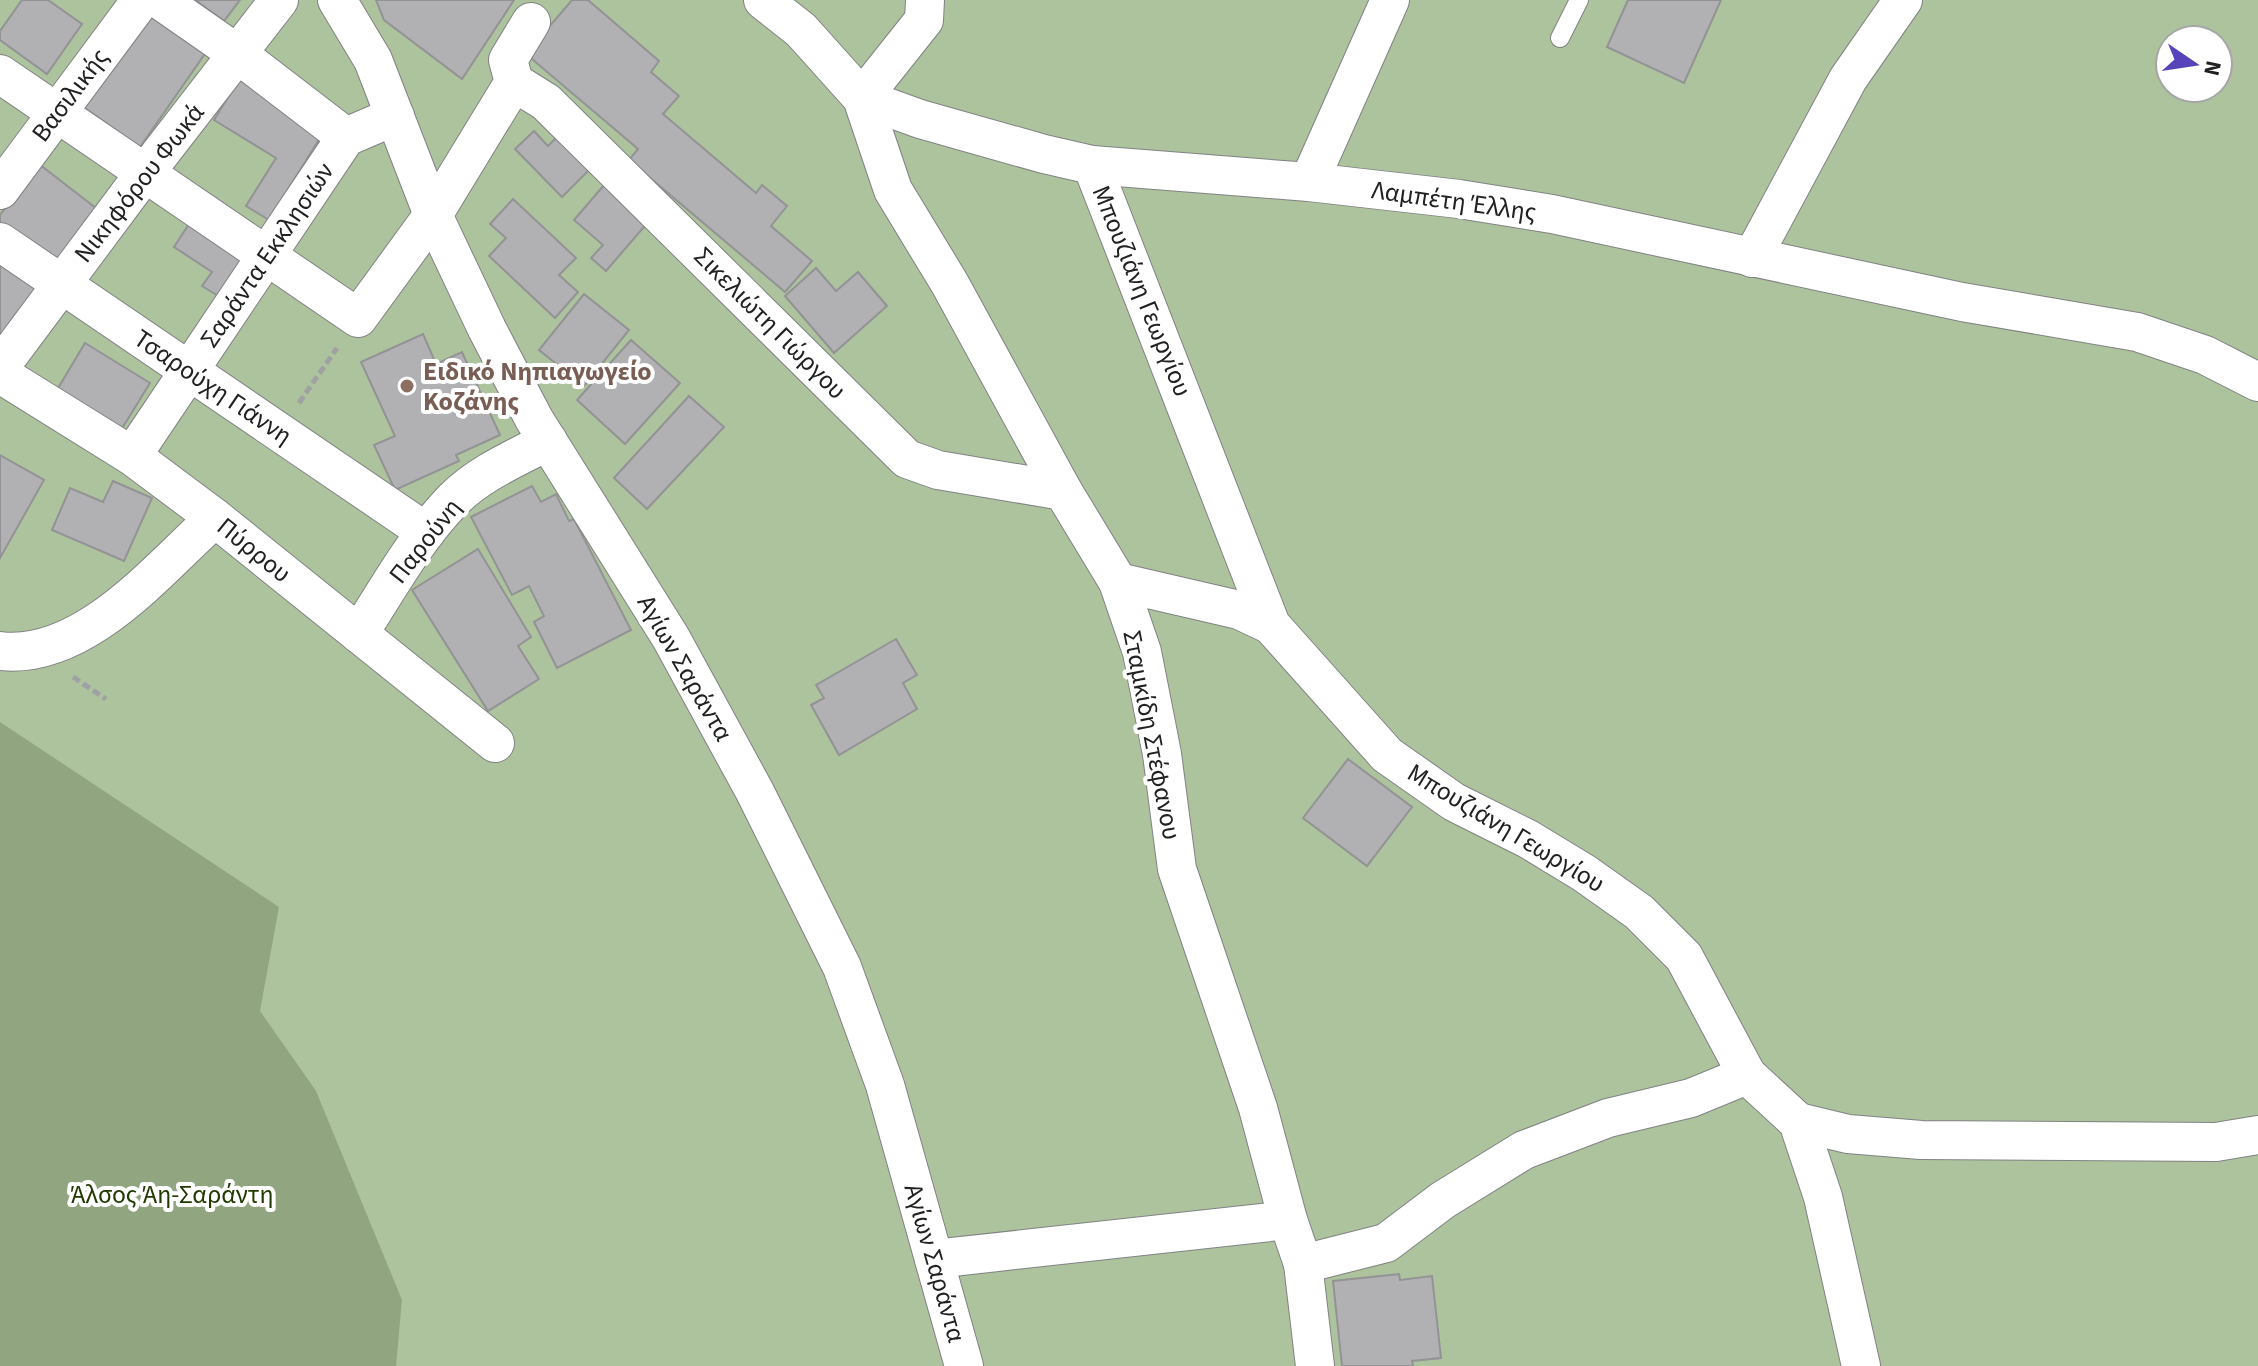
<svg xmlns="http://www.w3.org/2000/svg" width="2258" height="1366" viewBox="0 0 2258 1366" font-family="'Source Sans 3',sans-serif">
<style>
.green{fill:#adc39d;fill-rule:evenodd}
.forest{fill:#91a680}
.building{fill:#b1b0b3;stroke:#939395;stroke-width:2}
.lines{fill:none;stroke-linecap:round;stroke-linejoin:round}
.lane-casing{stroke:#808284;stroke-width:20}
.street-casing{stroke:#808284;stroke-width:40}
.path{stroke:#9fa1a3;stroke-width:5;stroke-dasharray:8 4;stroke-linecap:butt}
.lane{stroke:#fff;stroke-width:18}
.street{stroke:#fff;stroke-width:38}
.education-dot{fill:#8d6e63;stroke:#fff;stroke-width:3}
.labels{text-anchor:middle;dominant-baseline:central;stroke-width:8;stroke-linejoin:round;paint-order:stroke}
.street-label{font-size:26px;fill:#202122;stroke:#fff}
.education-label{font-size:26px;font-weight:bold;fill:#785e54;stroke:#fff;text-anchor:start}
.park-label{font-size:26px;fill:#203a00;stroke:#fff}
</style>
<rect width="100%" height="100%" fill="#e0e2e4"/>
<path class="green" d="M0 0H2258V1366H0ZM2170 40H2218V88H2170Z"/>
<path class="forest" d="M0 722 279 907 260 1011 316 1091 402 1300 396 1366H0Z"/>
<g class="building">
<path d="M22 0H48L82 24 47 74 0 40V31Z"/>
<path d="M195 0H240L224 21Z"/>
<path d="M376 0H514L462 79 384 20Z"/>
<path d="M572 0H588L659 61 651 72 679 96 663 114 756 193 762 185 787 206 771 226 812 261 785 292 629 160 638 149 526 54Z"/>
<path d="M1628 0H1721L1684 83 1607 47Z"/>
<path d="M151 7 209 48 140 147 82 106Z"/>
<path d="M240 78 325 130 269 220 246 206 276 158 214 120Z"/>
<path d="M534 131 548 146 562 132 594 165 562 197 515 149Z"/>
<path d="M39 164 97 209 53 265 0 224V215Z"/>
<path d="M605 184 649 221 606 271 591 258 603 245 574 220Z"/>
<path d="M513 199 576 258 559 275 578 292 555 318 489 256 506 238 490 224Z"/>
<path d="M191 221 246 259 220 297 202 286 212 272 174 247Z"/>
<path d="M0 259 40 285 0 346Z"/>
<path d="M816 268 836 291 858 272 887 306 834 353 785 296Z"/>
<path d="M584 294 629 330 584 386 539 350Z"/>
<path d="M423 334 436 364 462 352 500 435 456 455 459 461 395 490 374 445 395 436 361 362Z"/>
<path d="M631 340 680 383 625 444 577 400Z"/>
<path d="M85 343 150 383 121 430 57 390Z"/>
<path d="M689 396 724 427 647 509 614 478Z"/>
<path d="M0 455 44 480 0 558Z"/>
<path d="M113 481 152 498 124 561 52 530 70 488 103 502Z"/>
<path d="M532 486 541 502 556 494 569 521 574 519 631 630 557 668 534 622 544 616 529 586 512 595 471 517Z"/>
<path d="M478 549 531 637 518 646 539 679 488 711 412 590Z"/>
<path d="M896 639 917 675 903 683 917 709 839 755 811 705 824 698 816 685Z"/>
<path d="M1348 759 1412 807 1367 866 1303 818Z"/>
<path d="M1399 1274 1400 1280 1432 1276 1441 1358 1412 1361 1413 1366H1342L1333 1281Z"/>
</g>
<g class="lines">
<defs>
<path id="lane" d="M1560 38 1579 0"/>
<g id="street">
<path d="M160 0 239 55 346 137"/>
<path d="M337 0 373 60 433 215 487 329 534 419 671 638 755 792 842 967 885 1085 964 1366"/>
<path d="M763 0 801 30 862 98 893 190 950 284 1063 491 1118 582 1142 652 1162 754 1177 869 1258 1108 1288 1220 1303 1264 1315 1366"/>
<path d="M0 74 358 318 433 215 514 82 508 60 531 22"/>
<path d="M514 82 546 102 907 459 938 470 1063 491"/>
<path d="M862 98 920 119 1044 154 1092 165 1309 182 1459 199 1552 214 1962 302 2137 332 2205 355 2258 382"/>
<path d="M862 98 924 20 925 0"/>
<path d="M1092 165 1271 625 1387 755 1454 802 1528 839 1584 873 1639 912 1684 957 1747 1075 1798 1122 1823 1197 1861 1366"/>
<path d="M1309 182 1390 0"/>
<path d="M0 190 141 0"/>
<path d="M0 242 426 532"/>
<path d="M1752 258 1848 79 1903 0"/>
<path d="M0 367 132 190 279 0"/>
<path d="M0 374 132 456 215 518 495 743"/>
<path d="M132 456 346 137 395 116"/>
<path d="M1118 582 1239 610 1271 625"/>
<path d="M359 634C388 588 416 538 454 499 480 473 516 458 548 441"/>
<path d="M0 651C84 661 158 569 215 518"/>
<path d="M1798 1122 1848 1134 1921 1140 2216 1142 2258 1135"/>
<path d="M934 1259 1288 1220"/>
<path d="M1303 1264 1386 1243 1443 1200 1524 1150 1608 1118 1691 1098 1747 1075"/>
</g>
</defs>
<use href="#lane" class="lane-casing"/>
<use href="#street" class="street-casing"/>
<g class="path">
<path d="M299 403 337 348"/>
<path d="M73 677 106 699"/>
</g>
<use href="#lane" class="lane"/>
<use href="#street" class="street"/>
</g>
<circle class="education-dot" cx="407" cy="386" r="8"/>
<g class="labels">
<g class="street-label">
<text transform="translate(70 95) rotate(-53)">Βασιλικής</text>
<text transform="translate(139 183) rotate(-52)">Νικηφόρου Φωκά</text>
<text transform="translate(1454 201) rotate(8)">Λαμπέτη Έλλης</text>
<text transform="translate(267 255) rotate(-56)">Σαράντα Εκκλησιών</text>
<text transform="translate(1142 291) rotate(68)">Μπουζιάνη Γεωργίου</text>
<text transform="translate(770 323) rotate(45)">Σικελιώτη Γιώργου</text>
<text transform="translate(213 387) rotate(34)">Τσαρούχη Γιάννη</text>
<text transform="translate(425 541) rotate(-52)">Παρούνη</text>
<text transform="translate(254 550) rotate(39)">Πύρρου</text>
<text transform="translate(685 668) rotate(60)">Αγίων Σαράντα</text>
<text transform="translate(1152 735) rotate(79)">Σταμκίδη Στέφανου</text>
<text transform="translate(1506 828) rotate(31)">Μπουζιάνη Γεωργίου</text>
<text transform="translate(935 1263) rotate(74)">Αγίων Σαράντα</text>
</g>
<g class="education-label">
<text x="423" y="371">Ειδικό Νηπιαγωγείο<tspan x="423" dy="30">Κοζάνης</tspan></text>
</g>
<g class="park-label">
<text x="172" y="1194">Άλσος Άη-Σαράντη</text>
</g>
</g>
<g transform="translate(2194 64) rotate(103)"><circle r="38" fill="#ffffff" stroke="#a6a6a7" stroke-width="2"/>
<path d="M0-6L14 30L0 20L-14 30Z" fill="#5943bb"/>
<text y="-12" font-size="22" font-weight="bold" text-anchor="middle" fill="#202122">N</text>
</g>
</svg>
